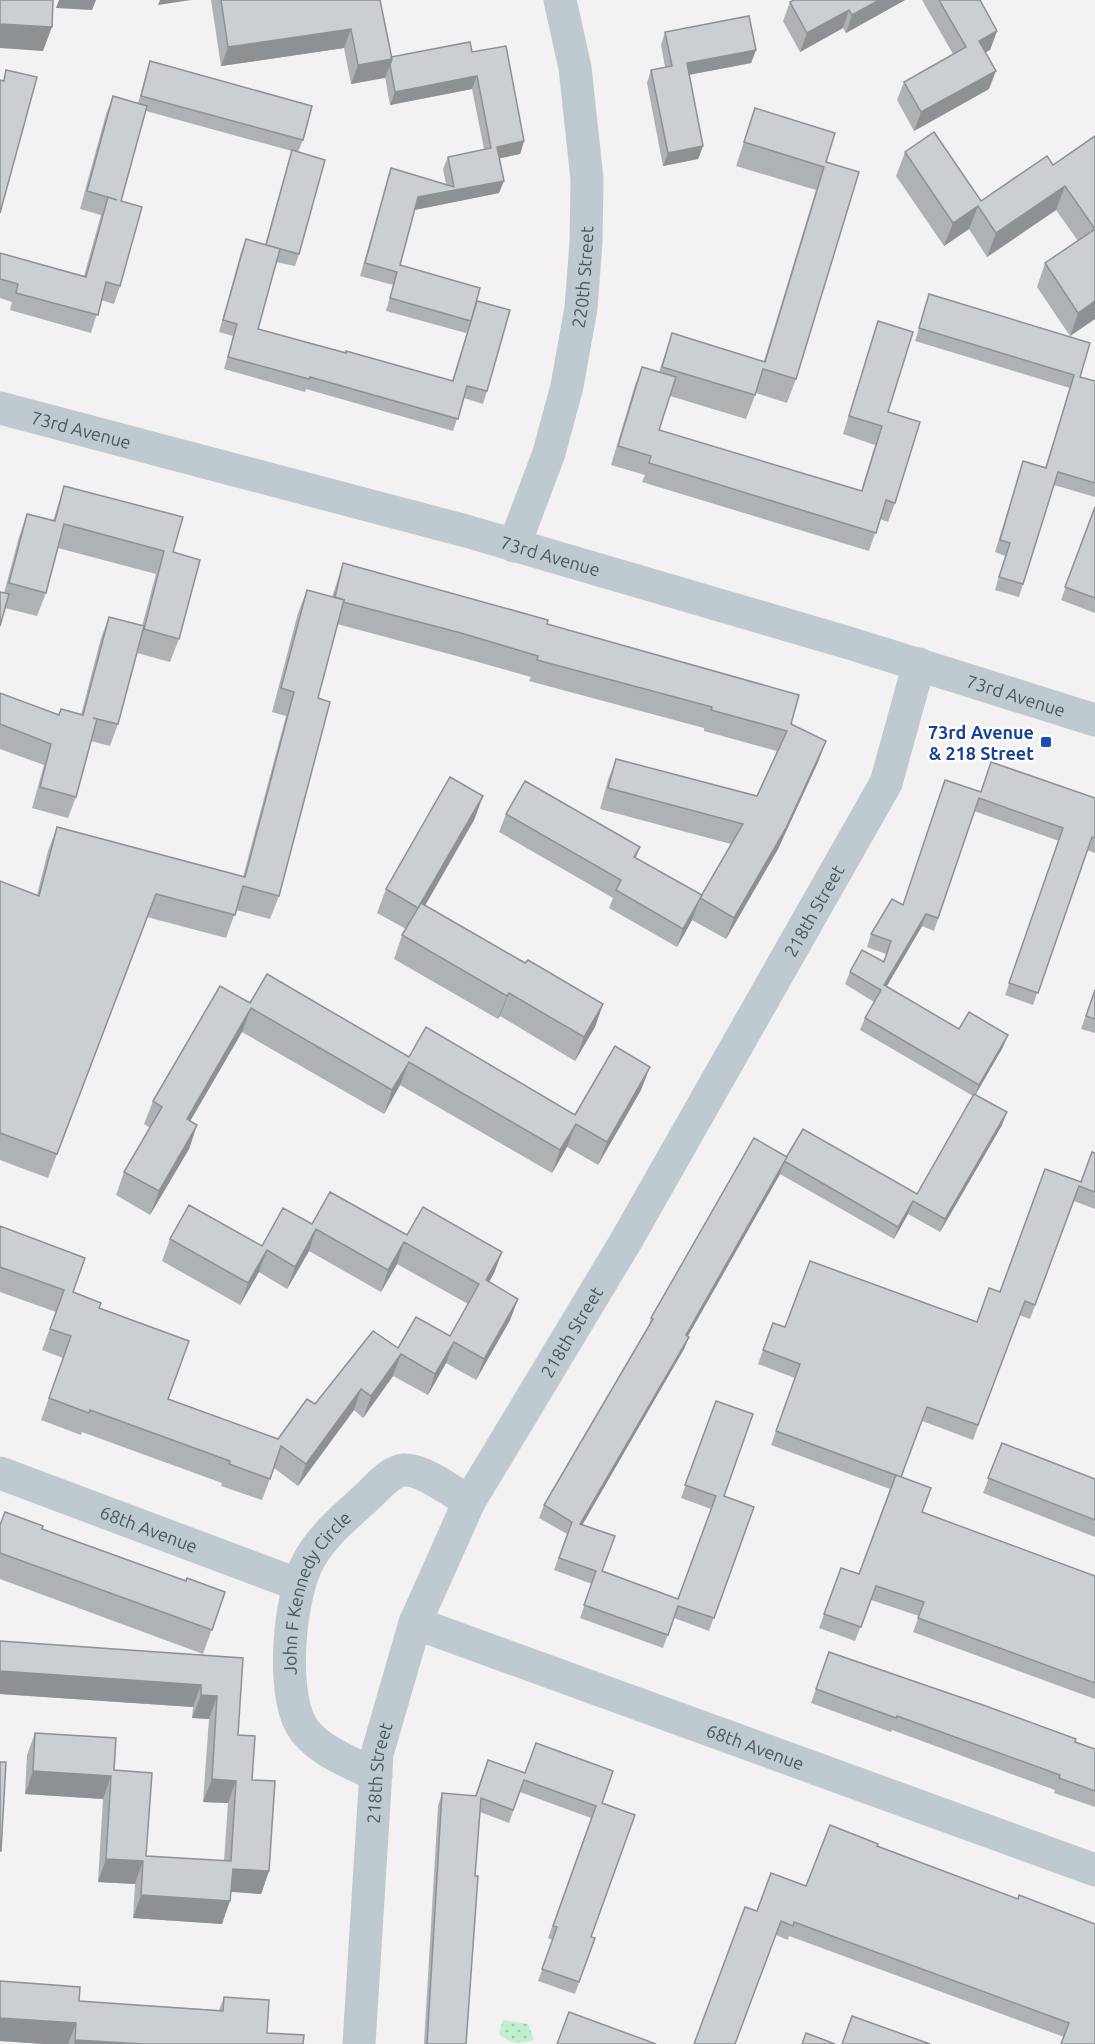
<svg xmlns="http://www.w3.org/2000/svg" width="1095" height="2044" viewBox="0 0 1095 2044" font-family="Ubuntu,sans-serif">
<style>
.park{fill:url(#park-dots)}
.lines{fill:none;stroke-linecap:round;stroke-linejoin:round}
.minor{stroke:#bfcad0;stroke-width:33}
.tertiary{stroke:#bfcad0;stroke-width:33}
.wall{fill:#afb2b5}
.shaded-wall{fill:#8e9194}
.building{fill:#cbcfd3;stroke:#8e9194;stroke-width:1.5}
.transit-dot{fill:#1a4fb4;stroke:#fff;stroke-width:2}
.labels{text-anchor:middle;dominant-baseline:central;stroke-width:4.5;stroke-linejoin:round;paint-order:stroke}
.street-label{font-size:18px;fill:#49575f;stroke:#fff}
.transit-label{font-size:18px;font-weight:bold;fill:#164399;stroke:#fff;text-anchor:end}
</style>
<defs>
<pattern id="park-dots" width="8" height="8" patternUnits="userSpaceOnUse" patternTransform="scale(1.5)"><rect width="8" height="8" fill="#c0f0ce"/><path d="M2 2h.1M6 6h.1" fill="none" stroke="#9ec5aa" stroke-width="1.8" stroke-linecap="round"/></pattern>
</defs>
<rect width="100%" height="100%" fill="#f3f1f1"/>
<path class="park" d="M503 2020 528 2024 534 2040C517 2044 512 2044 499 2034Z"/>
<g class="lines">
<g class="minor">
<path id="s1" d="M514 546 549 453 567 386 581 308 586 242 587 179 575 68 560 0"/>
<path id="s2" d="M0 1473 299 1585"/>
<path id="s3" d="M415 1623 1095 1870"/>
<path id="s4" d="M376 1775C352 1763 314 1749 301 1725 281 1690 289 1596 309 1560 323 1535 346 1516 367 1497 377 1488 390 1471 404 1470 423 1469 453 1492 469 1502"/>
<path id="s5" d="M359 2044 377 1754 415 1623 469 1502 626 1241 886 783 919 664"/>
</g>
<path class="tertiary" id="s6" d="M0 408 466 531 849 643 1095 720"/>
</g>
<g class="wall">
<path d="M211 0H380L391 57 472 52 524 141 520 154 499 158V193L415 210 400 265 475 305 487 391 483 404 464 398 453 431 306 389 305 392 224 369 233 336 219 332 241 252 246 239 265 245 288 163 292 151 146 111 121 201 120 286 114 304 101 300 91 333 10 310 12 302 0 298V253L84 276 101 215 80 209 106 114 113 96 138 103 146 74 150 61 303 140 298 152 299 254 295 266 276 262 258 329 452 381 468 329 466 333 386 311 393 285 360 276 387 181 391 168 446 184 443 169 448 157 484 149 472 89 390 105 385 77 351 84 344 48 221 66Z"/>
<path d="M794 0H905L846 33 843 28 800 52 783 21 790 2Z"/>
<path d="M922 0H980L997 31 990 50 986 52 989 89 914 131 897 100 904 82 953 54Z"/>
<path d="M665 32 756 50 751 63 689 75 703 146 698 159 663 166 647 83 651 70 665 67 661 45Z"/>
<path d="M755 108 826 162 796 379 787 403 756 393 746 419 670 396 659 430 861 491 875 445 843 434 872 340 878 321 888 412 895 503 888 522 880 519 869 551 642 482 645 475 611 465 635 385 642 367 659 372 672 333 764 361 816 190 736 166Z"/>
<path d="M1095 136V319L1070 336 1037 287 1045 263 1078 241 1056 210 987 257 969 229 944 246 896 176 905 152 981 201 1053 165Z"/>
<path d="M929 294 1080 377 1095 381V497L1054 485 1019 597 995 590 1005 556 995 552 1023 461 1045 468 1070 388 915 341Z"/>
<path d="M64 486 173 552 179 639 170 662 137 653 118 724 110 746 91 741 76 797 68 818 32 808 44 765 0 749V693L58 715 61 709 81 715 101 638 109 617 142 626 156 574 58 548 46 593 37 616 5 608 4 593 19 537 27 514 53 521Z"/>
<path d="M1095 507V613L1061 600Z"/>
<path d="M343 563 547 624 791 724 826 741 818 762 778 849 726 939 692 920 677 947 609 908 613 898 499 832 506 814 640 847 636 858 702 895 731 844 600 809 608 780 616 759 757 796 777 751 704 731V728L529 681 531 677 453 655 337 624 318 698 279 896 270 919 236 910 226 938 147 917 48 1178 0 1160V881L37 895 48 851 57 827 243 877 286 716 272 712 298 613 307 590 332 597 336 585Z"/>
<path d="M980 792 1095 798V853L1087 850 1033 1005 1005 995 1059 841 974 811 934 931 922 926 886 987 959 1029 1003 1047 976 1094 1002 1125 940 1232 908 1214 894 1239 780 1174 688 1336 684 1349 582 1524 602 1571 678 1599 711 1509 681 1498 716 1401 724 1496 754 1507 709 1631 674 1618 663 1648 580 1618 592 1584 554 1570 567 1534 539 1518 544 1505 647 1331 651 1318 787 1157 917 1194 973 1096 860 1030 865 1018 874 1002 845 984 850 972 883 962 886 954 867 947 871 934 903 905Z"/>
<path d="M483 796 474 820 425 905 525 963 603 1004 595 1027 575 1061 500 1016 498 1019 394 959 402 935 406 929 377 913 386 889Z"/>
<path d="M1095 989V1033L1081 1029Z"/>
<path d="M250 1003 409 1057 575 1115 641 1090 598 1165 567 1147 552 1173 400 1085 384 1114 242 1032 190 1121 197 1125 189 1149 150 1215 116 1195 124 1172 150 1128 144 1124 153 1101Z"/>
<path d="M1095 1153V1209L1074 1201 1030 1319 1019 1315 973 1440 922 1421 901 1477 922 1512 1095 1576V1699L913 1632 919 1616 871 1600 855 1641 819 1628 841 1568 859 1574 890 1489 771 1445 795 1378 758 1364 773 1323 785 1327 977 1322 1081 1182Z"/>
<path d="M312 1224 407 1235 502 1252 494 1273 489 1282 518 1299 510 1320 476 1380 446 1363 428 1395 393 1376 363 1418 354 1410 298 1486 274 1468 262 1500 221 1486 222 1483 82 1432 81 1435 41 1420 63 1358 42 1350 56 1312 0 1292V1226L73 1292 99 1308 168 1399 278 1439 315 1404 398 1348 450 1336 468 1304 397 1264 381 1292 309 1251 287 1289 259 1272 240 1305 162 1261 170 1239 262 1246Z"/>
<path d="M1002 1443 1095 1479V1537L983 1493Z"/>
<path d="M0 1525 42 1529 186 1581 225 1592 203 1654 0 1579Z"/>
<path d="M0 1641 243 1658 238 1735 252 1780 269 1871 261 1894 231 1892 222 1924 133 1918 135 1884 98 1882 103 1799 25 1794 27 1755 35 1733 114 1770 146 1856 224 1861 228 1803 203 1802 209 1719 192 1718 193 1707 0 1694Z"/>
<path d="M829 1652 1095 1749V1807L1054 1793 1055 1790 892 1730 891 1732 811 1703Z"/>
<path d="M488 1760 602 1803 591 1937 595 1938 575 1994 538 1981 553 1940 548 1938 591 1818 520 1792 509 1823 480 1812 475 1876 466 2044H424L438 1806 442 1793 475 1796Z"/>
<path d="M877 1846 1095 2044 1064 2037 789 1936 788 1940 776 1935 757 1911 806 1886Z"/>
<path d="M0 1981 79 2001 219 2010 224 1997 267 2033 303 2044H45L0 2041Z"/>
</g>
<g class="shaded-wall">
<path d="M59 0H96L92 10 56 8Z"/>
<path d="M160 0H191L158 5Z"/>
<path d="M879 0H905L846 33 852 15Z"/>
<path d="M849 10 843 28 800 52 807 33Z"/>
<path d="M0 24 52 27 43 51 0 48Z"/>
<path d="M351 29 344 48 221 66 228 47Z"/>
<path d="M997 31 990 50 973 59 979 41Z"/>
<path d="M756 50 751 63 682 76 687 63Z"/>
<path d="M392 59 385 78 351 84 358 65Z"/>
<path d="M996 71 989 89 914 131 921 112Z"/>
<path d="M477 76 472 89 390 105 395 92Z"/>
<path d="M524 141 520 154 492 160 497 147Z"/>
<path d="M703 146 698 159 663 166 668 153Z"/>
<path d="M504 181 499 193 414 210 418 197Z"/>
<path d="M1065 186 1056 210 987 257 996 233Z"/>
<path d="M978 206 969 229 944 246 953 223Z"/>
<path d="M1095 301V319L1070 336 1078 313Z"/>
<path d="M826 741 818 762 778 849 726 939 734 918Z"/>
<path d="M483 796 474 820 410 932 418 908Z"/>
<path d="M699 901 692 920 677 947 683 929Z"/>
<path d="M926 914 922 926 880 998 884 985Z"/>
<path d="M509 993 500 1016 498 1019 507 996Z"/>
<path d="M603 1004 595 1027 575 1061 584 1037Z"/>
<path d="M251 1008 242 1032 178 1142 187 1119Z"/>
<path d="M1008 1035 1003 1047 974 1097 979 1085Z"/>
<path d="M409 1062 400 1085 384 1114 392 1090Z"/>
<path d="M650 1067 641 1090 598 1165 607 1142Z"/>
<path d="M1007 1112 1002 1125 940 1232 945 1219Z"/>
<path d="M576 1124 567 1147 552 1173 560 1150Z"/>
<path d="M197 1125 189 1149 150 1215 159 1191Z"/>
<path d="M784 1161 780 1174 681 1348 686 1335Z"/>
<path d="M913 1201 908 1214 894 1239 898 1227Z"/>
<path d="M316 1229 309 1251 287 1289 295 1267Z"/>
<path d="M404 1242 397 1264 381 1292 388 1270Z"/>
<path d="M267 1250 259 1272 240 1305 248 1283Z"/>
<path d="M502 1252 494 1273 478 1302 486 1280Z"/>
<path d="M518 1299 510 1320 476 1380 484 1359Z"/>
<path d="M689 1337 684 1349 576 1536 580 1524Z"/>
<path d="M454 1342 446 1363 428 1395 435 1374Z"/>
<path d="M401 1354 393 1376 363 1418 371 1396Z"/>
<path d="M361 1389 354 1410 298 1486 306 1464Z"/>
<path d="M0 1671 201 1685 193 1707 0 1694Z"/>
<path d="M201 1695 217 1696 209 1719 192 1718Z"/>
<path d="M33 1771 111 1776 103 1799 25 1794Z"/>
<path d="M212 1779 236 1781 228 1803 203 1802Z"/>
<path d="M106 1859 143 1861 135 1884 98 1882Z"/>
<path d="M233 1869 269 1871 261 1894 224 1891Z"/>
<path d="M141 1895 230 1901 222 1924 133 1918Z"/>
<path d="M0 2018 76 2023 68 2044H45L0 2041Z"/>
<path d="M75 2040 144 2044H74Z"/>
</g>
<g class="building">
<path d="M0 0H53L52 27 0 24Z"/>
<path d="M221 0H380L392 59 358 65 351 29 228 47Z"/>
<path d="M794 0H879L852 15 849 10 807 33 790 2Z"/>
<path d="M939 0H980L997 31 979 41 996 71 921 112 904 82 966 47Z"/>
<path d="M749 16 756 50 687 63 703 146 668 153 651 70 672 66 665 32Z"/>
<path d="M470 42 472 52 506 46 524 141 497 147 504 181 418 197 400 265 480 288 471 321 390 298 397 272 365 263 391 168 454 187 448 157 491 148 477 76 395 92 390 65 392 59 391 57Z"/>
<path d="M150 61 312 106 303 140 141 96Z"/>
<path d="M6 70 37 77 0 213V80L4 81Z"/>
<path d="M113 96 147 106 121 201 142 207 120 286 106 282 98 315 16 293 18 284 0 279V253L86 277 108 197 117 200 87 191Z"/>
<path d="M755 108 835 133 826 162 859 172 796 379 763 369 755 395 662 367 672 333 765 362 824 167 744 142Z"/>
<path d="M934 132 981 201 1047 156 1053 165 1095 136V301L1078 313 1045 263 1095 229 1065 186 996 233 978 206 953 223 905 152Z"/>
<path d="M292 150 325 160 299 254 266 245Z"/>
<path d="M246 239 280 249 258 329 346 353V351L453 381 477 301 510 310 487 391 467 386 458 419 310 377 309 379 228 357 237 324 223 320Z"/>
<path d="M929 294 1090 343 1080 377 1095 381V483L1058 472 1023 584 999 577 1010 543 1000 540 1023 461 1046 468 1074 375 919 328Z"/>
<path d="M878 321 913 332 888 412 920 422 895 503 886 500 876 533 649 463 651 456 618 446 642 367 676 377 659 430 862 491 882 426 849 416Z"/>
<path d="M64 486 183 517 173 552 200 560 179 639 144 629 164 551 64 524 46 593 9 583 27 514 55 521Z"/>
<path d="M1095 507V598L1065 587Z"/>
<path d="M343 563 548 620 547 624 799 695 791 724 826 741 786 828 734 918 700 898 743 824 608 788 616 759 757 796 787 731 711 710 712 707 537 660 538 656 461 633 343 602 344 600 335 597Z"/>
<path d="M307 590 344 600 318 698 330 702 279 896 243 886 235 915 156 894 57 1154 0 1133V881L39 896 57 827 245 877 294 692 281 688Z"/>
<path d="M0 592 9 594 0 626Z"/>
<path d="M109 617 144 626 118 724 93 718 97 719 76 797 40 787 51 744 0 724V693L59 715 61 709 83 715Z"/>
<path d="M991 762 1095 798V838L1092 837 1038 993 1009 983 1063 828 979 798 938 918 926 914 884 985 959 1029 969 1012 1008 1035 979 1085 865 1018 881 990 850 972 862 950 884 962 891 941 871 934 892 899 903 905 945 780 981 792Z"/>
<path d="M450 777 483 796 418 908 386 889Z"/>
<path d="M525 781 640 847 634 857 702 895 683 929 616 890 621 880 506 814Z"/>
<path d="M421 903 525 963 528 960 603 1004 584 1037 509 993 507 996 402 935Z"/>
<path d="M267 974 409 1057 426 1027 575 1115 615 1046 650 1067 607 1142 576 1124 560 1150 409 1062 392 1090 251 1008 187 1119 197 1125 159 1191 124 1172 162 1107 153 1101 220 986 250 1003Z"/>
<path d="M1095 990V1019L1086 1016Z"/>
<path d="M974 1094 1007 1112 945 1219 913 1201 898 1227 784 1161 803 1129 917 1194Z"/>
<path d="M754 1138 787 1157 686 1335 689 1337 580 1524 615 1536 602 1571 678 1599 716 1496 685 1485 716 1401 753 1414 724 1496 754 1507 714 1618 678 1606 668 1635 584 1605 596 1571 559 1558 572 1522 544 1505 653 1319 651 1318Z"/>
<path d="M1092 1152 1095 1153V1192L1079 1186 1035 1305 1025 1301 978 1425 927 1407 901 1477 776 1431 800 1364 763 1350 773 1323 785 1327 810 1261 977 1322 989 1288 1000 1292 1045 1169 1081 1182Z"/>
<path d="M330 1192 407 1235 423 1207 502 1252 486 1280 518 1299 484 1359 454 1342 435 1374 401 1354 371 1396 361 1389 306 1464 281 1446 270 1479 229 1464 230 1461 90 1410 89 1413 49 1398 71 1336 50 1329 64 1290 0 1267V1226L85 1258 73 1292 101 1303 99 1308 189 1341 168 1399 278 1439 307 1399 315 1404 373 1331 398 1348 416 1317 450 1336 479 1284 404 1242 388 1270 316 1229 295 1267 267 1250 248 1283 170 1239 189 1205 262 1246 283 1208 312 1224Z"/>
<path d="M1002 1443 1095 1479V1520L988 1478Z"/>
<path d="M896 1475 931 1488 922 1512 1095 1576V1683L918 1618 924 1602 876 1586 861 1627 824 1614 841 1568 859 1574Z"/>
<path d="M5 1512 43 1526 42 1529 186 1581 187 1578 225 1592 212 1630 0 1553V1525Z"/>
<path d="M0 1641 243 1658 238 1735 255 1736 252 1780 275 1781 269 1871 233 1869 230 1901 141 1895 143 1861 106 1859 111 1776 33 1771 35 1733 116 1738 114 1770 152 1773 146 1856 231 1861 236 1781 212 1779 217 1696 201 1695V1685L0 1671Z"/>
<path d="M829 1652 983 1705 1076 1739 1075 1742 1095 1749V1791L1059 1778 1060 1775 897 1716 896 1718 816 1689Z"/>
<path d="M536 1743 613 1771 602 1803 635 1815 591 1937 595 1938 579 1982 542 1969 557 1927 553 1926 596 1806 524 1780 513 1810 481 1798 475 1876H478L466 2044H427L442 1793 476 1796 488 1760 525 1773Z"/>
<path d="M0 1762H6L1 1851H0Z"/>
<path d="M830 1825 878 1844 877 1846 1018 1899 1019 1895 1095 1924V2044H1061L1069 2023 794 1922 793 1926 781 1921 735 2044H694L745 1907 757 1911 771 1873 806 1886Z"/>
<path d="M0 1981 80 1987 79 2001 223 2011 224 1997 269 2000 267 2033 304 2035 303 2044H144L75 2040 76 2023 0 2018Z"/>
<path d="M569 2012 656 2044H557Z"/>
<path d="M852 2016 930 2044H842Z"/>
<path d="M806 2033 835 2044H802Z"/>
</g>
<rect class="transit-dot" x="1040" y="736" width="12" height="12" rx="3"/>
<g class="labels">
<g class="street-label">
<text stroke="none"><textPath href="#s1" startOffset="279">220th Street</textPath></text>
<text stroke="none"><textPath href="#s6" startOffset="84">73rd Avenue</textPath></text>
<text stroke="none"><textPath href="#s6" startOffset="570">73rd Avenue</textPath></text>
<text stroke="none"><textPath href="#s6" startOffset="1056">73rd Avenue</textPath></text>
<text stroke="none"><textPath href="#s5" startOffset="1244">218th Street</textPath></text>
<text stroke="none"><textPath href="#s5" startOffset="758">218th Street</textPath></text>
<text stroke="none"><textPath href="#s2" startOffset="159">68th Avenue</textPath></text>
<text stroke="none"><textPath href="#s4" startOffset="232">John F Kennedy Circle</textPath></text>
<text stroke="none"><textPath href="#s3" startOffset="362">68th Avenue</textPath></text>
<text stroke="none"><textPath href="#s5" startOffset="272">218th Street</textPath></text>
</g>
<g class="transit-label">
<text x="1034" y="732">73rd Avenue<tspan x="1034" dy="21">&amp; 218 Street</tspan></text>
</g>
</g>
</svg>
